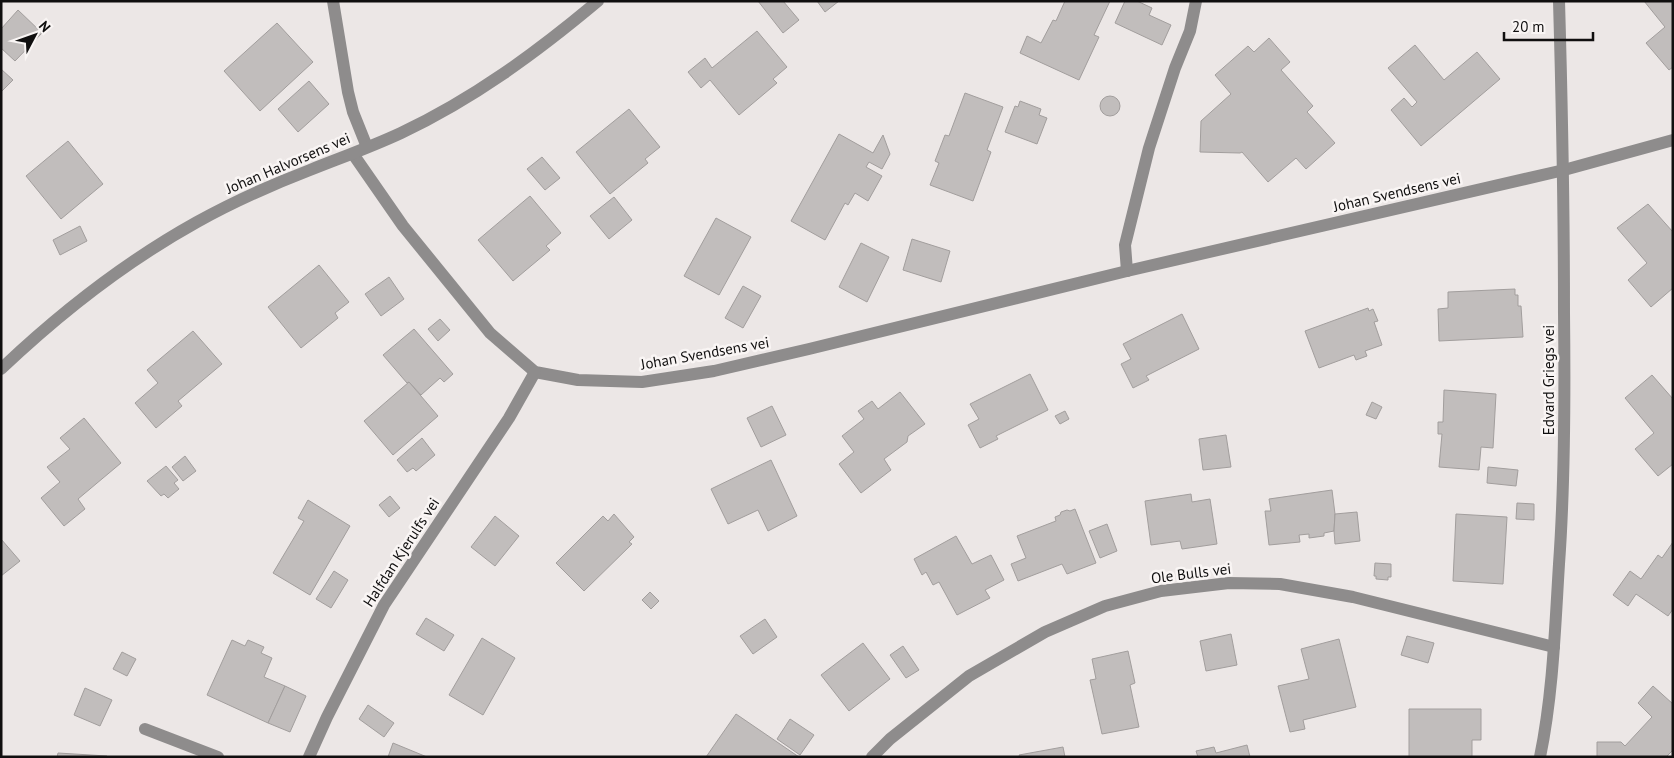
<svg xmlns="http://www.w3.org/2000/svg" width="1674" height="758" viewBox="0 0 1674 758" font-family="'PT Sans',sans-serif">
<style>
.building{fill:#c1bdbc;stroke:#a29e9d}
.lines{fill:none;stroke-linecap:round;stroke-linejoin:round}
.minor{stroke:#8e8c8c;stroke-width:12}
.labels{text-anchor:middle;dominant-baseline:central;stroke-width:5;stroke-linejoin:round;paint-order:stroke}
.street-label{font-size:15px;fill:#100f0f;stroke:#f9f5f4}
</style>
<rect width="100%" height="100%" fill="#ece7e6"/>
<g class="building">
<path d="M758 1H783L799 20 783 33Z"/>
<path d="M817 1H839L825 12Z"/>
<path d="M1065 1H1110L1094 35 1099 37 1079 80 1020 53 1027 36 1041 43 1053 20 1056 21Z"/>
<path d="M1125 1H1137L1152 8 1149 15 1171 25 1162 45 1115 23Z"/>
<path d="M1644 1H1673V67L1669 70 1646 43 1665 27Z"/>
<path d="M18 10 42 33 15 61 1 48V29Z"/>
<path d="M277 23 313 62 260 111 224 71Z"/>
<path d="M757 31 787 67 773 79 777 83 739 115 710 80 701 88 688 72 705 58 712 68Z"/>
<path d="M1269 38 1290 62 1281 70 1313 106 1307 112 1335 143 1306 169 1296 158 1268 182 1242 152 1240 153 1200 152 1201 121 1231 94 1215 75 1248 46 1254 52Z"/>
<path d="M1415 45 1444 80 1477 52 1500 79 1421 146 1391 110 1404 98 1412 107 1417 102 1388 68Z"/>
<path d="M1 69 13 80 1 92Z"/>
<path d="M309 81 329 104 298 132 278 109Z"/>
<path d="M965 93 1003 107 987 150 991 152 973 201 930 185 939 163 935 161 945 135 949 136Z"/>
<circle cx="1110" cy="106" r="10"/>
<path d="M1020 101 1041 109 1039 115 1047 118 1037 144 1005 132 1015 106 1018 107Z"/>
<path d="M629 109 660 147 645 159 648 163 610 194 576 152Z"/>
<path d="M839 134 873 153 883 135 890 154 882 169 869 162 866 167 882 176 868 201 855 193 848 205 845 203 825 240 791 221Z"/>
<path d="M68 141 103 184 61 219 26 176Z"/>
<path d="M542 157 560 178 545 190 527 169Z"/>
<path d="M530 196 561 233 546 246 550 250 513 281 478 240Z"/>
<path d="M614 197 632 220 609 239 590 216Z"/>
<path d="M1648 204 1673 232V288L1651 307 1628 280 1647 263 1617 228Z"/>
<path d="M716 218 751 237 719 295 684 276Z"/>
<path d="M80 226 87 241 60 255 53 240Z"/>
<path d="M912 239 950 251 941 282 903 270Z"/>
<path d="M861 243 889 257 867 302 839 287Z"/>
<path d="M319 265 349 302 335 313 338 318 301 348 268 307Z"/>
<path d="M389 277 404 299 381 316 365 294Z"/>
<path d="M743 286 761 296 743 328 725 318Z"/>
<path d="M1515 289V295H1518V306H1521L1523 337 1439 341 1438 309 1448 308V292Z"/>
<path d="M1368 308 1369 311 1373 309 1378 321 1374 322 1382 345 1365 351 1367 356 1356 360 1354 355 1319 368 1305 331Z"/>
<path d="M1182 314 1199 349 1146 376 1149 380 1133 388 1121 364 1131 359 1123 344Z"/>
<path d="M440 319 450 330 438 341 428 329Z"/>
<path d="M414 329 453 374 444 382 440 378 421 395 409 382 407 383 383 355Z"/>
<path d="M193 331 222 364 178 401 182 406 156 428 135 403 158 383 147 370Z"/>
<path d="M1030 374 1048 410 996 436 998 439 980 448 968 425 979 419 970 404Z"/>
<path d="M1652 375 1673 399V464L1658 476 1635 449 1654 433 1625 398Z"/>
<path d="M409 382 438 416 393 455 364 421Z"/>
<path d="M1444 390 1496 394 1493 448 1481 447 1479 470 1439 467 1442 434H1438V422H1443Z"/>
<path d="M900 392 925 424 908 436 907 442 884 459 891 470 861 493 839 464 854 452 842 436 864 419 858 411 872 401 878 409Z"/>
<path d="M1372 402 1382 407 1376 419 1366 415Z"/>
<path d="M772 406 786 435 761 447 747 418Z"/>
<path d="M1065 411 1069 419 1060 424 1055 416Z"/>
<path d="M84 418 121 463 78 499 85 509 64 526 41 498 60 482 47 467 70 449 60 438Z"/>
<path d="M1226 435 1231 467 1203 470 1199 439Z"/>
<path d="M422 438 435 455 416 471 413 468 407 472 397 460Z"/>
<path d="M185 456 196 471 183 481 172 467Z"/>
<path d="M771 460 797 516 768 531 758 510 728 524 711 489Z"/>
<path d="M166 466 178 480 174 483 179 489 168 498 164 494 161 496 147 481Z"/>
<path d="M1488 467 1518 470 1516 486 1487 483Z"/>
<path d="M1332 490 1335 514 1334 531 1324 533V536L1309 538V534L1299 535 1300 542 1269 545 1265 511H1271L1269 499Z"/>
<path d="M1191 494 1192 502 1210 499 1217 544 1182 549 1180 541 1151 545 1145 501Z"/>
<path d="M390 496 400 508 389 517 379 505Z"/>
<path d="M308 500 350 526 310 595 273 573 304 521 298 518Z"/>
<path d="M1517 503 1534 504V520L1516 519Z"/>
<path d="M1075 509 1096 563 1067 574 1062 564 1018 581 1011 564 1026 558 1017 536 1056 521 1055 517 1060 515 1061 512 1067 510 1070 511Z"/>
<path d="M1357 512 1360 541 1335 544 1334 531 1335 514Z"/>
<path d="M614 514 634 537 629 542 632 544 584 591 556 563 603 516 608 521Z"/>
<path d="M1456 514 1507 517 1503 584 1453 581Z"/>
<path d="M495 516 519 536 495 566 471 547Z"/>
<path d="M1107 524 1117 551 1100 558 1089 531Z"/>
<path d="M956 536 972 564 991 555 1004 580 985 590 990 598 957 615 939 582 933 585 926 572 922 575 914 559Z"/>
<path d="M1 539 20 561 1 576Z"/>
<path d="M1673 542V609L1668 616 1636 594 1628 606 1613 595 1630 571 1641 579 1658 555 1662 558Z"/>
<path d="M1375 563 1391 564V577H1388V580L1376 579V576H1374Z"/>
<path d="M334 571 348 580 331 608 316 599Z"/>
<path d="M650 592 659 601 651 609 642 600Z"/>
<path d="M426 618 454 635 444 651 416 634Z"/>
<path d="M765 619 777 637 753 654 740 636Z"/>
<path d="M1231 634 1237 665 1206 671 1200 641Z"/>
<path d="M1407 636 1434 643 1428 663 1401 655Z"/>
<path d="M482 638 515 658 483 715 449 695Z"/>
<path d="M1339 639 1356 707 1303 720 1305 729 1290 732 1278 686 1309 679 1301 649Z"/>
<path d="M232 640 245 646 248 640 264 647 261 653 272 658 264 677 285 686 268 723 207 695Z"/>
<path d="M863 643 890 679 849 711 821 675Z"/>
<path d="M903 646 919 670 906 678 890 655Z"/>
<path d="M1128 651 1135 683 1130 685 1139 727 1102 734 1090 680 1096 679 1092 659Z"/>
<path d="M122 652 136 659 127 676 113 669Z"/>
<path d="M285 686 306 696 290 732 268 723Z"/>
<path d="M1653 686 1673 704V750L1666 757H1597V742H1621L1625 746 1652 717 1638 703Z"/>
<path d="M85 688 112 700 100 726 74 715Z"/>
<path d="M368 705 394 723 384 737 359 719Z"/>
<path d="M1409 709H1481V740H1472V757H1409Z"/>
<path d="M736 714 799 757H706Z"/>
<path d="M790 719 814 735 800 755 777 739Z"/>
<path d="M393 743 427 757H388Z"/>
<path d="M1247 745 1250 757H1198L1196 751 1214 747 1216 753Z"/>
<path d="M1063 747 1065 757H1020L1019 755Z"/>
<path d="M58 753 107 756V757H57Z"/>
</g>
<g class="lines">
<g class="minor">
<path d="M333 1 348 92 353 112 367 147"/>
<path d="M353 154 403 226 490 333 535 372 578 380 642 382 714 371 809 349 1127 271 1564 170 1673 140"/>
<path d="M1127 271 1125 245 1149 148 1175 68 1190 31 1196 1"/>
<path d="M1 369C60 313 125 262 197 222 233 202 271 185 310 170 340 158 371 147 401 133 473 99 536 53 598 1"/>
<path d="M145 729 218 757"/>
<path d="M309 757 327 717 384 605 509 418 535 372"/>
<path d="M872 757 890 739 969 676 1045 632 1105 606 1161 591 1229 583 1280 584 1353 597 1554 647"/>
<path d="M1540 757C1553 694 1555 628 1559 564 1565 480 1565 397 1564 313 1564 209 1562 105 1559 1"/>
</g>
</g>
<g class="labels">
<g class="street-label">
<text transform="translate(288 163) rotate(-23)">Johan Halvorsens vei</text>
<text transform="translate(1397 192) rotate(-13)">Johan Svendsens vei</text>
<text transform="translate(705 353) rotate(-10)">Johan Svendsens vei</text>
<text transform="translate(1548 380) rotate(-90)">Edvard Griegs vei</text>
<text transform="translate(401 552) rotate(-57)">Halfdan Kjerulfs vei</text>
<text transform="translate(1191 573) rotate(-7)">Ole Bulls vei</text>
</g>
</g>
<rect width="1674" height="758" fill="none" stroke="#100f0f" stroke-width="5"/>
<g transform="translate(35 35) rotate(49)" stroke="#f9f5f4" stroke-width="4" paint-order="stroke">
<path d="M0-4L9 19L0 12L-9 19Z" fill="#100f0f"/>
<text y="-8" font-size="14" font-weight="bold" text-anchor="middle" fill="#100f0f">N</text>
</g>
<path d="M1504 32v8h89v-8" fill="none" stroke="#100f0f" stroke-width="2.5"/>
<text x="1512" y="32" font-size="15" fill="#100f0f" stroke="#f9f5f4" stroke-width="4" paint-order="stroke">20 m</text>
</svg>
